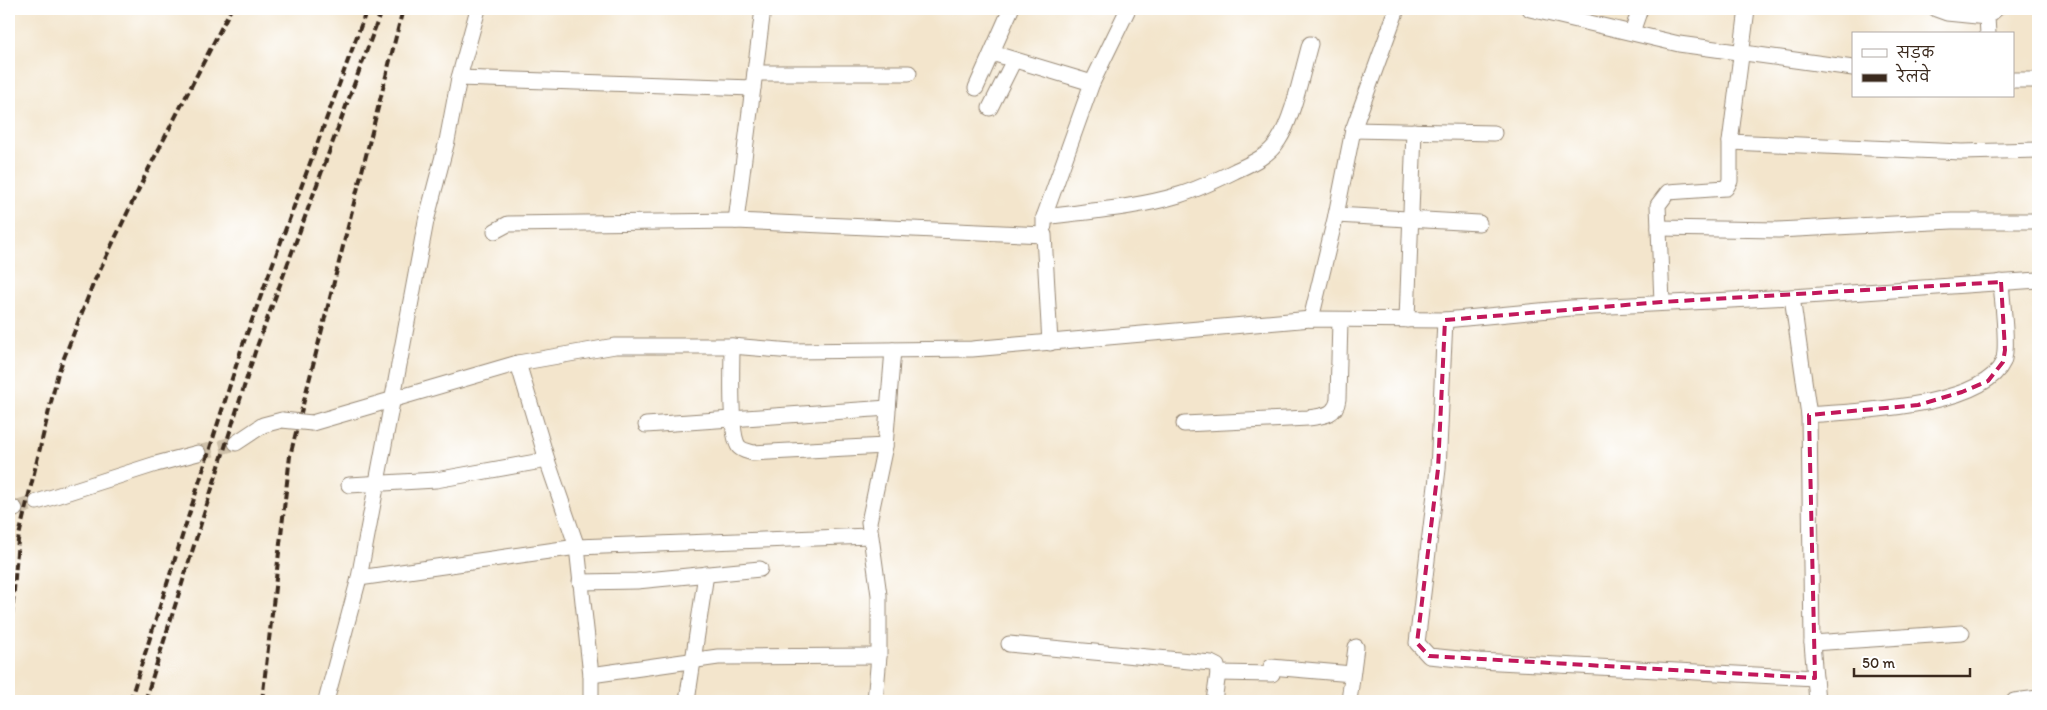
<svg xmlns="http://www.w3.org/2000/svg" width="2047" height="710" viewBox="0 0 2047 710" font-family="Itim,'Playpen Sans Deva',sans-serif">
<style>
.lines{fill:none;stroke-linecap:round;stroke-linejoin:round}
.minor-tunnel{stroke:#cec0a9;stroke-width:15;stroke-dasharray:15 8;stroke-linecap:butt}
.minor-casing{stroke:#978875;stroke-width:17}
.minor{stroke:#fff;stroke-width:15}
.rail{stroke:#3b2a1e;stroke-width:4;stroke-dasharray:8 4;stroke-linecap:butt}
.minor-bridge-casing{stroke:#978875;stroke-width:17;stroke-linecap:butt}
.minor-bridge{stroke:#fff;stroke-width:15}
.marked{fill:none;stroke:#c2185b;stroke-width:4;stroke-dasharray:10 6;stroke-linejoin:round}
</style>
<rect width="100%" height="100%" fill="#fff"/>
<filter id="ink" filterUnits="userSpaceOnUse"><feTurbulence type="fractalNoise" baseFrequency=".02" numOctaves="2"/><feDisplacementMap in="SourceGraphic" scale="10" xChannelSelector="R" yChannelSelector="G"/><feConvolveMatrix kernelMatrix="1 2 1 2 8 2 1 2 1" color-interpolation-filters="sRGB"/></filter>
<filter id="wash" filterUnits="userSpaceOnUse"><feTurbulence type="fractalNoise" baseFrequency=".0096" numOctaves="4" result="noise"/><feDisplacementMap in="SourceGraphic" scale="20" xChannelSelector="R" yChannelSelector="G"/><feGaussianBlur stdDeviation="1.12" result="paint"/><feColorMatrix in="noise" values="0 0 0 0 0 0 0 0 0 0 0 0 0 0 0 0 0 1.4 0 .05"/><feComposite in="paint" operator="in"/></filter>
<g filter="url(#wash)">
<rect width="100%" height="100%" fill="#f3e5cc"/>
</g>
<g filter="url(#ink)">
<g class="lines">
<g class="minor-tunnel">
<path d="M198 453 236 443"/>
<path d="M15 509 37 502"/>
</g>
<defs>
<g id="minor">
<path d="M1530 9 1679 44 1853 68"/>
<path d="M1936 9 1947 13 1987 17"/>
<path d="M1632 32 1640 9"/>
<path d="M1988 34 1987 17 1996 9"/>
<path d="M992 53 1092 83"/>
<path d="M755 73H909"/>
<path d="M459 78 753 88"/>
<path d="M2013 80H2038"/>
<path d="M976 88 1011 9"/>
<path d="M990 108 1014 60"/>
<path d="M1353 130 1494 133"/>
<path d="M1730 142 1962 152 2038 150"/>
<path d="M1336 215 1479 223"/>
<path d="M1044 217C1089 211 1136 208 1179 195 1199 189 1217 180 1235 171 1250 164 1269 156 1278 141 1293 119 1302 72 1310 44"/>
<path d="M736 221 763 9"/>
<path d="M1044 226V217L1092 83 1128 9"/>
<path d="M1659 228 1778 230 1952 221H2038"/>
<path d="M495 231 508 224 736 221 1044 235 1050 343"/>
<path d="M1792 297 1809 415 1812 643 1817 701"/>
<path d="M1662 302 1658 205 1668 192 1726 188 1730 181V142L1747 9"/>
<path d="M1311 319 1336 215 1353 130 1397 9"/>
<path d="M1407 320 1414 131"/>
<path d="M1445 320 1438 469 1417 643 1429 656 1479 661 1815 678"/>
<path d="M732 346C732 365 729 435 739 447 743 451 748 451 753 453L885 446"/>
<path d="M518 363 547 460 577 547 591 675V701"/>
<path d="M1809 415C1854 411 1982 408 2003 362 2009 347 2002 301 2001 282"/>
<path d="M312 423 518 363 615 346H732L792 351 972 349 1311 319 1445 320 1571 308 1792 297 2038 280"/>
<path d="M1184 424 1308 418C1322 416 1336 416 1338 399L1340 320"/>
<path d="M646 425 888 408"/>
<path d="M236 443 263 425 282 420"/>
<path d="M349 485 436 480 547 460"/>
<path d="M37 502 156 464 198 453"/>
<path d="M9 511 15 509"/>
<path d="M359 578 577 547 870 536"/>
<path d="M580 582 637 581 760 569"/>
<path d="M1812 643 1962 633"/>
<path d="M1009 644 1211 663 1217 666 1218 673 1214 701"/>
<path d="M1271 667 1352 674"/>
<path d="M1218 673 1272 674"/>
<path d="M591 675 718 657 879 656"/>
<path d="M326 701 359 578 426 221 447 141 459 78 478 9"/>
<path d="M687 701 706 574"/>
<path d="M875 701 879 656V595L869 522 885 446 893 350"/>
<path d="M1349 701 1356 647"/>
<path d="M2014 701 2038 698"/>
</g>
</defs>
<use href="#minor" class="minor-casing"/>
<use href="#minor" class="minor"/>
<g class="rail">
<path d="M11 701V627L18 540 58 373 94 282 147 172 231 9"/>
<path d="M130 701 242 347 367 9"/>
<path d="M145 701 255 352 382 9"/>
<path d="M262 701 290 456 403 9"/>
</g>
<defs>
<path id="minor-bridge" d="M282 420 312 423"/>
</defs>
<use href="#minor-bridge" class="minor-bridge-casing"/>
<use href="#minor-bridge" class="minor-bridge"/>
</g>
</g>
<path class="marked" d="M2001 282 2005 350 2003 362 1988 381 1962 392 1918 405 1809 415 1815 678 1429 656 1417 643 1438 469 1445 320 1662 302Z"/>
<rect width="2047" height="710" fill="none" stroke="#fff" stroke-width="30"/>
<rect x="1852" y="32" width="162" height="65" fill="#ffffff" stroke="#b1aaa5"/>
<rect x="1862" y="49" width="25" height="8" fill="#ffffff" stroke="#b1aaa5"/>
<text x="1897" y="58" font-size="15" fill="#3b2a1e">सड़क</text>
<rect x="1862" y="74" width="25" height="8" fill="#3b2a1e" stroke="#b1aaa5"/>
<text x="1897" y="82" font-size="15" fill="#3b2a1e">रेलवे</text>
<path d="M1854 668v8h116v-8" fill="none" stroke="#3b2a1e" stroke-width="2.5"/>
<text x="1862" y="668" font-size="15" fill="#3b2a1e" stroke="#ffffff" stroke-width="4" paint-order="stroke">50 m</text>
</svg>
